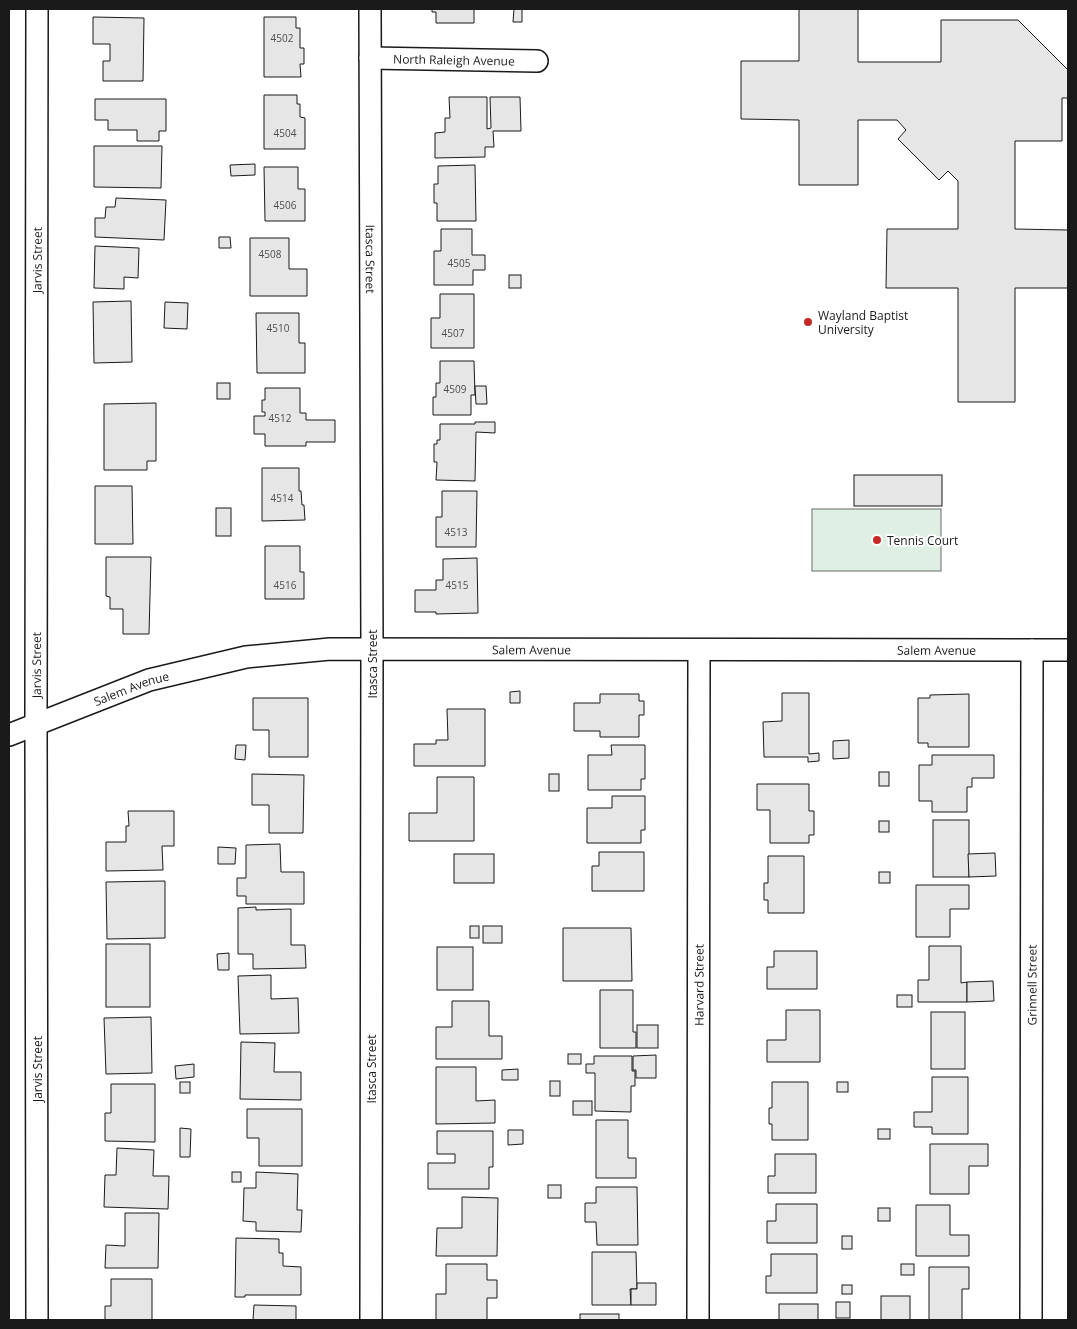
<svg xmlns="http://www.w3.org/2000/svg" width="1077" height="1329" viewBox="0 0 1077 1329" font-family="'Open Sans',sans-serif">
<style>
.park{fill:#e0efe3;stroke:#6a6a6a}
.building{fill:#e6e6e6;stroke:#1a1a1a}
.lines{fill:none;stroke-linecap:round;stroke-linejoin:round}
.minor-casing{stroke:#1a1a1a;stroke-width:24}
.minor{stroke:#fff;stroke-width:21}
.poi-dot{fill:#c62828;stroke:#fff;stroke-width:2}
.labels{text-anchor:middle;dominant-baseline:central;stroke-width:4;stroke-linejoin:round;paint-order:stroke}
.number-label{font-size:10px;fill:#4d4d4d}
.street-label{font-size:12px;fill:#1a1a1a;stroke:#fff}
.poi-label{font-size:12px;fill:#1a1a1a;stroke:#fff;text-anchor:start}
</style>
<rect width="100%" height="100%" fill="#fff"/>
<rect class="park" x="812" y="509" width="129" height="62"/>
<g class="building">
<path d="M432 9H474V23H436V12H432Z"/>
<path d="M514 9H522V22H513Z"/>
<path d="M799 9H858V62H941V20H1018L1068 70V98H1062V141H1015V229L1068 230V288H1015V402H958V288H886L887 229H958V181L948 171 939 180 898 139 906 130 897 120H858V185H799V120L741 119V61H799Z"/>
<path d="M93 17 144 18 143 81H103V61H110V44H93Z"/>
<path d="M264 17H296V28H300V48H304V64H300L301 77H264Z"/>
<path d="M264 95H297V104H300V117L305 118V149H264Z"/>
<path d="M449 97H487V129L491 128 490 97H520L521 131H493L494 147H485V157L435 158V133L445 132V118H450Z"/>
<path d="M95 99H166V131H159V141H137V130H108V120H95Z"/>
<path d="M94 146H162L161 188 94 187Z"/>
<path d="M255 164V175L231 176 230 165Z"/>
<path d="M475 165 476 221H437V203H434V184H438V166Z"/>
<path d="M264 167H298V189H305V221H265Z"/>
<path d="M116 198 166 200 164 240 95 237V218H105L106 207H115Z"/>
<path d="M441 229H472V255H485V270H473V285H434V251H441Z"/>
<path d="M219 237H230L231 248H219Z"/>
<path d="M250 238H289V269H307V296H250Z"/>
<path d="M95 246 139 248 138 278 124 277V289L94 288Z"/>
<rect x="509" y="275" width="12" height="13"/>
<path d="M440 294H474V348H431V318H440Z"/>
<path d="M131 301 132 362 94 363 93 302Z"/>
<path d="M165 302 188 303 187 329 164 328Z"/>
<path d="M256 313H299V343H305V373H257Z"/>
<path d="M440 361H474L475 395H471V415H433V397H436V383H440Z"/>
<rect x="217" y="383" width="13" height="16"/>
<path d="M475 386H486L487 404H476Z"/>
<path d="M265 388H300V413H306V420H335V442H306V446H265V434H254V416H265V412H262V400H265Z"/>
<path d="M156 403V461H147V470H104V404Z"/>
<path d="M475 422H495V433L476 432 475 481 436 480 437 462H434V444H437V440H440V424H475Z"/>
<path d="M262 468H299V491H301L302 505H304L305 520 262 521Z"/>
<rect x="854" y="475" width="88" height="31"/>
<path d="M95 486H132L133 544H95Z"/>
<path d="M442 491H477L476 547H436V517H442Z"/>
<rect x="216" y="508" width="15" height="28"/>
<path d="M265 546H300V572H304V599H265Z"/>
<path d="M106 557H151L149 634H123V609H110V597L106 596Z"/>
<path d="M477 558 478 613 436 614V612H415V590H436V580H443V559Z"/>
<path d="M520 691V703H510V692Z"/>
<path d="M782 693H809V754L819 753V761L808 762V757H764L763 722 782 721Z"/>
<path d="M600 694H639V701H644V715H639V737H600V731H574V703H600Z"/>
<path d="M969 694V747H928V743H918V698H930V695Z"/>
<path d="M253 698H308V757H269V730H253Z"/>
<path d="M447 709H485V766H414V744H436V740H448Z"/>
<path d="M849 740V758L833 759V741Z"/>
<path d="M236 745H246L245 760 235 759Z"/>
<path d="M611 745H645V779H641V790H588V755H612Z"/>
<path d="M932 755H994V778H972V787H967V812H932V801H919V765H932Z"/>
<rect x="879" y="772" width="10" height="14"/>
<path d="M252 774 304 775 303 833H269V805H252Z"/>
<rect x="549" y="774" width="10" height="17"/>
<path d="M437 777H474V841H409V813H437Z"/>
<path d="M757 784H809V811H814V835H809V843H770V810H757Z"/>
<path d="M612 796H645V830H641V843H587V808H612Z"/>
<path d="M128 811H174V846H162L163 870 106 871V842H126V826H129Z"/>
<rect x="933" y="820" width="36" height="57"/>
<rect x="879" y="821" width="10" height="11"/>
<path d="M280 844 281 872H304V904H246V896H237V878H246V845Z"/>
<path d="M218 847 236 848 235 864H218Z"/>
<path d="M599 852H644V891H592V866H599Z"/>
<path d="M995 853 996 876 969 877 968 854Z"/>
<rect x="454" y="854" width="40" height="29"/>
<path d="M768 856H804V913H768V900H764V883H768Z"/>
<rect x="879" y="872" width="11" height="11"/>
<path d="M165 881V938L107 939 106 882Z"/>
<path d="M916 885H969V909H950V937H916Z"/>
<path d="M256 907V910L291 909V945H305L306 968 253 969V954H238V908Z"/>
<rect x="470" y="926" width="9" height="12"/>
<rect x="483" y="926" width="19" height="17"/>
<path d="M563 928H631L632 981H563Z"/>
<rect x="106" y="944" width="44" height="63"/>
<path d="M929 946H961V983L967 982V1002H918V980H929Z"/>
<rect x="437" y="947" width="36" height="43"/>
<path d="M774 951H817V989H767V967H774Z"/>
<path d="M229 953V970H218L217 954Z"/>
<path d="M271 975V999L298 998 299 1033 240 1034 238 976Z"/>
<path d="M993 981 994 1001 967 1002V982Z"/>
<path d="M600 990H633V1032H636V1048H600Z"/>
<rect x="897" y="995" width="15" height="12"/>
<path d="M452 1001H489V1036H502V1059H436V1027H452Z"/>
<path d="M786 1010H820V1062H767V1040H786Z"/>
<rect x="931" y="1012" width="34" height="57"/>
<path d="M151 1017 152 1073 106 1074 104 1018Z"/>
<rect x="637" y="1025" width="21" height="23"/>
<path d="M241 1042 275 1043 274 1072H301V1100L240 1099Z"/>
<rect x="568" y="1054" width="13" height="10"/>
<path d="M656 1055V1078H636V1070H633V1056Z"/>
<path d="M594 1056H632V1071H635V1086H631V1112L595 1111V1073H586V1064H594Z"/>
<path d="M194 1064V1077L176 1079 175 1066Z"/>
<path d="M436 1067H476V1101L495 1100V1123L436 1124Z"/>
<path d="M518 1069V1080H502V1070Z"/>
<path d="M932 1077H968V1134H932V1127H914V1112H932Z"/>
<rect x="550" y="1081" width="10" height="15"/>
<rect x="180" y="1082" width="10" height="11"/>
<path d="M772 1082H808V1140H772V1124H769V1108H772Z"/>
<rect x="837" y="1082" width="11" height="10"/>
<path d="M111 1084H155V1142L105 1141V1113H111Z"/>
<rect x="573" y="1101" width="19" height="14"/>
<path d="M247 1109H302V1166H259V1138H247Z"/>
<path d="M596 1120H628V1158H636V1178H596Z"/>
<path d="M180 1128 191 1129 190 1157H180Z"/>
<rect x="878" y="1129" width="12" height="10"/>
<path d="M508 1130H523V1144L508 1145Z"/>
<path d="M437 1131H493V1167H489V1189H428V1163H455V1154H437Z"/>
<path d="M930 1144H988V1166H969V1194H930Z"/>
<path d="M117 1148 154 1150 153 1176H169L168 1209 104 1207 105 1175H116Z"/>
<path d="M775 1154H816V1193H768V1176H775Z"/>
<rect x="232" y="1172" width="9" height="10"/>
<path d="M256 1172 298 1174 297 1210H302L301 1232 256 1231V1222L243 1221 244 1188H256Z"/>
<rect x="548" y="1185" width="13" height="13"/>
<path d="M596 1187H637L638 1245H597L596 1222H585V1203H596Z"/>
<path d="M462 1197 498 1198 497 1256H436L437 1228H462Z"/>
<path d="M776 1204H817V1243H767V1221H776Z"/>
<path d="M916 1205H950V1235H969V1256H916Z"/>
<rect x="878" y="1208" width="12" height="13"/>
<path d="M125 1213H159L158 1268H105L106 1245 125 1246Z"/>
<rect x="842" y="1236" width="10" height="13"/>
<path d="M236 1238 279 1239V1253H283V1266L301 1267V1295H245V1297H235Z"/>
<path d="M592 1252H636L637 1289H630L631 1305H592Z"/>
<path d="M771 1254H817V1293H766V1276H771Z"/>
<path d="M446 1264H487V1280H497V1298H487V1320H436V1294H446Z"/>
<rect x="901" y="1264" width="13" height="11"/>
<path d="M929 1267H969V1289H962V1320H929Z"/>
<path d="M111 1279H152V1320H105V1306H111Z"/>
<path d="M637 1283H656V1305H631V1289H637Z"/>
<rect x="842" y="1285" width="10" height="9"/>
<rect x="881" y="1296" width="29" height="24"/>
<rect x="836" y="1302" width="14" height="16"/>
<rect x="779" y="1304" width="39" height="16"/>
<path d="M254 1305 296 1306V1320H253Z"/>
<rect x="580" y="1314" width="39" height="6"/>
</g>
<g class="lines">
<defs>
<g id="minor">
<path id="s1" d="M370 9 372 649 371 1320"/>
<path id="s2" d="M370 58 537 61"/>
<path id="s3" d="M9 735 149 680 246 657 330 649 1068 650"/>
<path id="s4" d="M37 1320 36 723 37 9"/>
<path id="s5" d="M698 1320 699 650"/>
<path id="s6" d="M1031 1320 1032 650"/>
</g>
</defs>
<use href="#minor" class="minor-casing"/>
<use href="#minor" class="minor"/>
</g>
<g class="poi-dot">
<circle cx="808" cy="322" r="5"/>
<circle cx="877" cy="540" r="5"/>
</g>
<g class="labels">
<g class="number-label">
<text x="282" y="38">4502</text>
<text x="285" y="133">4504</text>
<text x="285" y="205">4506</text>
<text x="270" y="254">4508</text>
<text x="459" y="263">4505</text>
<text x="278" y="328">4510</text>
<text x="453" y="333">4507</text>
<text x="455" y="389">4509</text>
<text x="280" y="418">4512</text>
<text x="282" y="498">4514</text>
<text x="456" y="532">4513</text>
<text x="285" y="585">4516</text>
<text x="457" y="585">4515</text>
</g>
<g class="street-label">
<text stroke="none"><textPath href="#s2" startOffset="84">North Raleigh Avenue</textPath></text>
<text stroke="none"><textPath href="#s4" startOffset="1060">Jarvis Street</textPath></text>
<text stroke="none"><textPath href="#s1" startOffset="250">Itasca Street</textPath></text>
<text stroke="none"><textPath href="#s3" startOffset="536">Salem Avenue</textPath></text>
<text stroke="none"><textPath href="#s3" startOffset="941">Salem Avenue</textPath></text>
<text transform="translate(372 664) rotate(-90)">Itasca Street</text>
<text stroke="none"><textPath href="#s4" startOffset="655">Jarvis Street</textPath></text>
<text stroke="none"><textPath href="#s3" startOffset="131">Salem Avenue</textPath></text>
<text stroke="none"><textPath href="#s5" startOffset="335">Harvard Street</textPath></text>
<text stroke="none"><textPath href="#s6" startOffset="335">Grinnell Street</textPath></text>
<text transform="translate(37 1069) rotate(-90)">Jarvis Street</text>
<text transform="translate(371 1069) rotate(-90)">Itasca Street</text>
</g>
<g class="poi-label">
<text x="818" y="315">Wayland Baptist<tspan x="818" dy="14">University</tspan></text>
<text x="887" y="540">Tennis Court</text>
</g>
</g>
<rect width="1077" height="1329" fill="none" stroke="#1a1a1a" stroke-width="20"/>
</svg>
